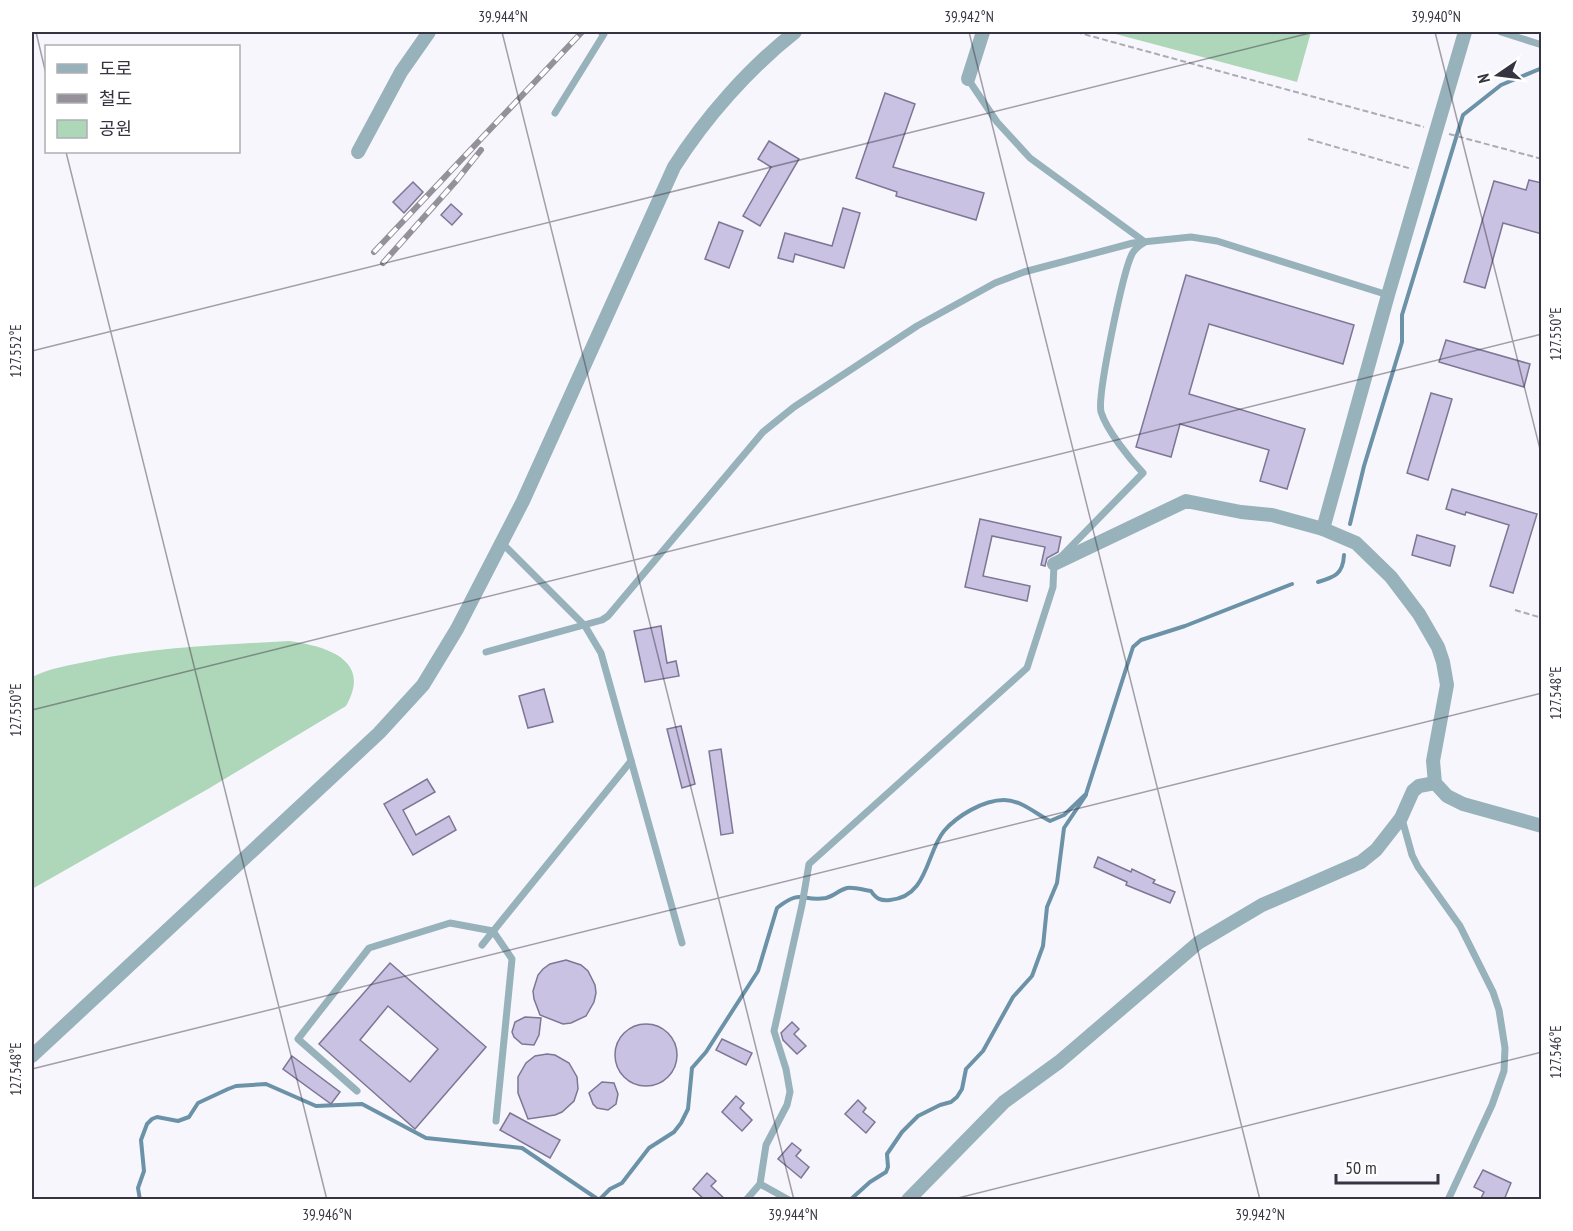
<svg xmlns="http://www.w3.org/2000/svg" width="1573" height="1231" viewBox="0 0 1573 1231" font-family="'PT Sans Narrow','Noto Sans KR',sans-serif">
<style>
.green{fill:#aed6b9}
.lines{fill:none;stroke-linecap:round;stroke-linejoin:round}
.stream{stroke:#6b92a7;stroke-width:4}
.building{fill:#c9c2e3;stroke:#7d7694;stroke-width:1.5;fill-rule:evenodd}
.path{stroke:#adabb4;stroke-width:2;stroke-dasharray:6 3;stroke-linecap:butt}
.service{stroke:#98b2bb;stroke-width:7}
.minor{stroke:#98b2bb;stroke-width:14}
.rail-casing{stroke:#94919b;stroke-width:6}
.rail{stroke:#fff;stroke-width:4;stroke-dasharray:11;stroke-linecap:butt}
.ticks{fill:none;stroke:#373441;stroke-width:1.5;stroke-opacity:0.45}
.neatline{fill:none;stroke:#373441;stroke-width:2}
.ticks-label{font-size:15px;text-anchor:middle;fill:#373441}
</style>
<rect width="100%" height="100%" fill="#f8f6fd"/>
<g class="green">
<path d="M1108 32H1311L1297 82Z"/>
<path d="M289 641C325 646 373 659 346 706L208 789 32 889V677C50 668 70 665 90 661 155 647 222 645 289 641Z"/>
</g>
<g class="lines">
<g class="stream">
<path d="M1350 524 1364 466 1402 342V315L1463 115 1501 85 1542 68"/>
<path d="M1318 582C1335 577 1343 574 1344 555"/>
<path d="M140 1200 138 1188 144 1171 141 1140 147 1124 152 1119 157 1117 178 1121 189 1117 198 1103 228 1089 236 1086 266 1084 316 1106 362 1104 426 1138 522 1148 599 1200"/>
<path d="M599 1200 610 1189 622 1183 649 1148 674 1132 681 1123 688 1109 692 1068 706 1052 758 971 777 908C802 888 801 902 826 898 834 896 839 890 847 888 855 887 863 890 871 891 876 899 881 901 890 900 928 897 926 853 944 831 957 816 983 800 1004 800 1021 800 1036 814 1050 821L1064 815 1086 794 1133 647 1141 640 1185 626 1292 584"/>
<path d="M850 1200 870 1182 886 1172 888 1167 887 1154 902 1132 918 1116 940 1105 951 1102 957 1097 962 1089 966 1069 983 1051 1013 997 1032 976 1043 946 1047 907 1057 883 1064 828 1086 795"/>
</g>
</g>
<g class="building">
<path d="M885 93 915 104 893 167 984 193 976 220 896 196 897 192 856 178Z"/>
<path d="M769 141 799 159 760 226 743 216 771 167 758 159Z"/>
<path d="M1529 180 1542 183V234L1503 223 1485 288 1464 282 1494 181 1526 190Z"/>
<path d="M413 182 423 192 404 213 393 202Z"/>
<path d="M451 204 462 214 452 225 441 215Z"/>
<path d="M843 208 860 213 844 268 795 254 793 262 778 258 785 233 832 246Z"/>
<path d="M719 222 743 231 729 268 705 259Z"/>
<path d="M1186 275 1354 325 1343 364 1209 324 1189 394 1305 429 1287 489 1260 481 1269 450 1180 424 1171 457 1136 447Z"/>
<path d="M1446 340 1530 364 1524 387 1439 362Z"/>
<path d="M1431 393 1452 399 1428 480 1407 473Z"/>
<path d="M1452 489 1537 514 1513 593 1490 586 1509 525 1466 512 1465 515 1446 509Z"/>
<path d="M980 519 1061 537 1058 552 1047 558 1045 566 1041 565 1045 547 992 536 983 576 1030 586 1027 601 965 587Z"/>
<path d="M1417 535 1455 546 1450 566 1412 555Z"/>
<path d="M661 626 667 663 676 661 679 676 645 682 634 631Z"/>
<path d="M544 689 553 722 528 728 519 696Z"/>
<path d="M681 726 695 784 682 788 667 729Z"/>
<path d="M721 749 733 833 721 835 709 751Z"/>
<path d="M427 779 435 792 403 810 416 835 449 816 456 830 413 855 384 804Z"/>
<path d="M1098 857 1131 872 1132 869 1155 880 1153 883 1175 892 1170 903 1126 885 1127 882 1094 867Z"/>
<path d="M566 960 581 965 588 971 595 985 596 993 594 1002 586 1016 571 1023 563 1024 540 1015 534 999 533 991 538 975 543 969 550 964Z"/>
<path d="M390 963 486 1047 415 1129 319 1044ZM388 1006 438 1049 410 1082 360 1040Z"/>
<path d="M525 1017 541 1018 539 1035 534 1045 522 1044 514 1037 512 1032 515 1022Z"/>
<path d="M792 1022 799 1029 794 1034 806 1046 797 1054 783 1040 781 1033Z"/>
<circle cx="646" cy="1055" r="31"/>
<path d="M722 1039 752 1053 746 1065 716 1050Z"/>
<path d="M547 1054 555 1055 569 1063 577 1077 578 1089 574 1101 562 1112 555 1115 528 1119 518 1093V1077L526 1063 535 1056Z"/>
<path d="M292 1056 340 1092 331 1104 283 1069Z"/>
<path d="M602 1082 614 1083 618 1094 616 1104 608 1110 597 1108 593 1104 589 1093Z"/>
<path d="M736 1096 744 1103 740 1108 752 1120 742 1131 722 1112Z"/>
<path d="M858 1100 866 1108 863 1112 875 1122 866 1133 845 1114Z"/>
<path d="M510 1113 560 1140 550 1158 500 1130Z"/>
<path d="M792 1143 801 1150 796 1156 809 1167 801 1178 778 1159Z"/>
<path d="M1483 1170 1511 1183 1504 1200H1480L1484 1192 1474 1187Z"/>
<path d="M707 1173 716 1181 711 1186 726 1200H705L693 1189Z"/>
</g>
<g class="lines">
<g class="path">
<path d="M1076 32 1424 127"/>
<path d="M1449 134 1542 159"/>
<path d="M1308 139 1412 169"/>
<path d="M1515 610 1542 618"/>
</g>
<g class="service">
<path d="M1501 32 1542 45"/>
<path d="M555 113 604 34 601 32"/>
<path d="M501 542 585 626 601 653 682 943"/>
<path d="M486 652 602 620 608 616 763 432 794 407 917 326 995 283 1024 272 1133 243 1191 237 1217 241 1388 295"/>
<path d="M1402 819 1412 855 1418 867 1460 926 1493 992 1499 1010 1505 1048 1504 1071 1492 1105 1448 1200"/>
<path d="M482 945 631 761"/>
<path d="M357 1091 298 1039 369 948 450 923 493 931 512 959 496 1121"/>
<path d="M760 1184 789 1200"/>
<path d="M746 1200 760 1184 766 1145 787 1105 790 1092 786 1069 774 1031 802 905 809 864 1027 668 1053 587 1054 564 1143 473C1130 459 1107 431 1101 412 1097 395 1123 272 1132 254 1135 248 1140 245 1145 242L1030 158 997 122 968 79"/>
</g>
<g class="minor">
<path d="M968 79 983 32"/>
<path d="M358 152 401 72 429 32"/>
<path d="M1323 529 1388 295 1465 32"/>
<path d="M1054 564 1186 501 1241 512 1272 515 1323 529 1356 543 1391 577 1419 614 1438 647 1443 662 1447 685 1433 761 1435 783 1447 796 1463 804 1542 826"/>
<path d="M32 1056 379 733 423 685 457 629 523 501 674 167C705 118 749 68 795 32"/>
<path d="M908 1200 1004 1102 1059 1062 1198 943 1262 905 1361 862 1376 850 1401 818 1413 791 1419 786 1435 783"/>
</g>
<defs>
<g id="rail">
<path d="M374 252 582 32"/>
<path d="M383 263 457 180 481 150"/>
</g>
</defs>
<use href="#rail" class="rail-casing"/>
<use href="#rail" class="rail"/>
</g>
<path class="ticks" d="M36 32 46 74M502 32 794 1200M969 32 1260 1200M1435 32 1542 457M66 152 327 1200M32 351 1314 32M32 710 1542 334M32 1069 1542 693M950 1200 1542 1052"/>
<rect width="1573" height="1231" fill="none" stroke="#ffffff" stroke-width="66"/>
<rect x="45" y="45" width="195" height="108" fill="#ffffff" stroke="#afaeb3" stroke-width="1.5"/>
<rect x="57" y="64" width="30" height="9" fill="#98b2bb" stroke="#afaeb3" stroke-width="1.5"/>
<text x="99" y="75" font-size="18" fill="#373441">도로</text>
<rect x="57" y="94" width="30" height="9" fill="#94919b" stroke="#afaeb3" stroke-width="1.5"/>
<text x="99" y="105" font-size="18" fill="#373441">철도</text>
<rect x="57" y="120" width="30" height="18" fill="#aed6b9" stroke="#afaeb3" stroke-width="1.5"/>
<text x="99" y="135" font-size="18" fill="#373441">공원</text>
<g transform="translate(1498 75) rotate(256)" stroke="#ffffff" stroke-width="4.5" paint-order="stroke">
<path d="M0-4.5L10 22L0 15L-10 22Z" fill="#373441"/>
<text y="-9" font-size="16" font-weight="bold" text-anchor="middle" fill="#373441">N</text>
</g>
<path d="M1336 1174v9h102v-9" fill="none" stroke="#373441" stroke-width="3"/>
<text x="1345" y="1174" font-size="18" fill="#373441" stroke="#ffffff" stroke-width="4.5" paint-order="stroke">50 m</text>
<rect x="33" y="33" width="1507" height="1165" class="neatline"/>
<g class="ticks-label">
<text x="503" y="22">39.944°N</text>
<text x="969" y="22">39.942°N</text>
<text x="1436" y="22">39.940°N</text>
<text transform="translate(1556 334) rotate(-90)" y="5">127.550°E</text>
<text transform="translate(16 351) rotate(-90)" y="5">127.552°E</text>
<text transform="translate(1556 693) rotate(-90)" y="5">127.548°E</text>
<text transform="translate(16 710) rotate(-90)" y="5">127.550°E</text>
<text transform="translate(1556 1052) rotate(-90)" y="5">127.546°E</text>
<text transform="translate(16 1069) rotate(-90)" y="5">127.548°E</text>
<text x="327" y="1220">39.946°N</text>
<text x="793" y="1220">39.944°N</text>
<text x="1260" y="1220">39.942°N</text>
</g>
</svg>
